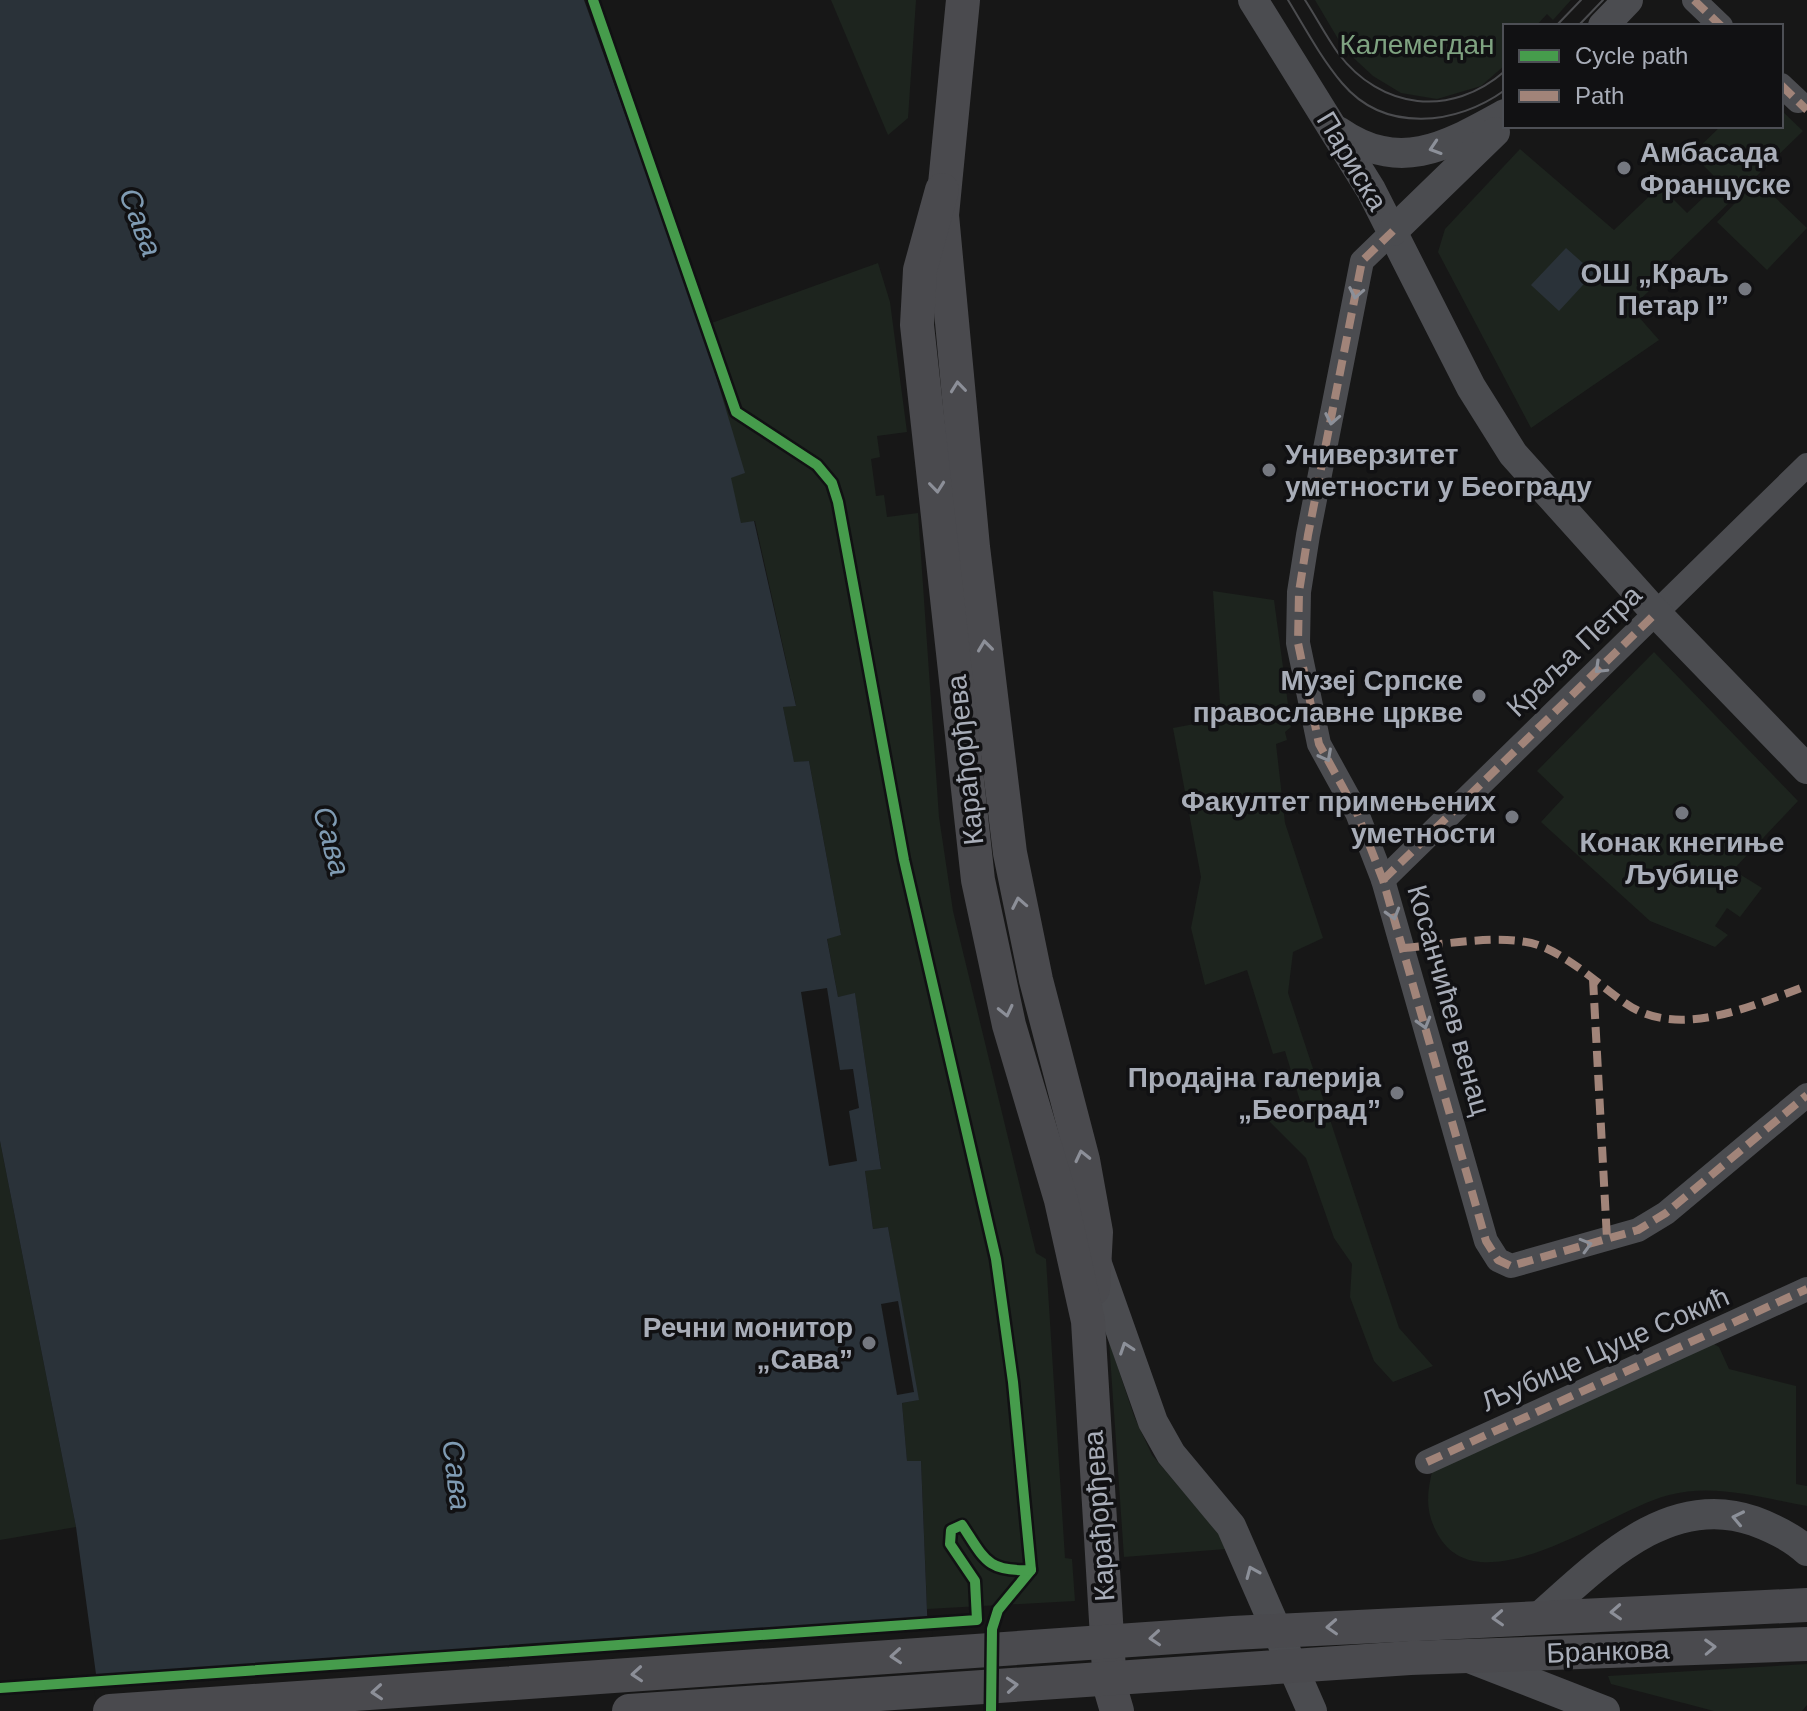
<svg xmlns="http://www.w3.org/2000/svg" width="1807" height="1711" viewBox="0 0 1807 1711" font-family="Arial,sans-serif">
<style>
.green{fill:#1d241e}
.water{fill:#2a3239}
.pier{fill:#171717}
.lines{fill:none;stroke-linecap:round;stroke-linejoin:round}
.minor{stroke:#4b4c50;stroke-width:24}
.tertiary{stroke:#4b4c50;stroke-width:30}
.secondary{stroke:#4a4a4e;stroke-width:34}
.tram{stroke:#4b4c4f;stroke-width:2}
.quiet{stroke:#a18479;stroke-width:8;stroke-dasharray:16 8;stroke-linecap:butt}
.cycleway-casing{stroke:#111113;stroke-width:15}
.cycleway{stroke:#469c4c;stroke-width:10}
.oneway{stroke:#8c9099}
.oneway2{stroke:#8c8f98}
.poi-dot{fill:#757880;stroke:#111113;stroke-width:3}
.labels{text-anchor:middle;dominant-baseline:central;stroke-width:7;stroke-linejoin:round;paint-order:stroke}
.park-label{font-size:28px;fill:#7fa381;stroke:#111113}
.poi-label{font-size:28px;font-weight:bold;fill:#a8adb8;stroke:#111113;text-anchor:end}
.street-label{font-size:28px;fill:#a8adb8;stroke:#111113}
.water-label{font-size:30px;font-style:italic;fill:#7f9bb3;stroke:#111113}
</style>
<rect width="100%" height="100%" fill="#171717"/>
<g class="green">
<path d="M831 0H916L908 118 888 135Z"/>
<path d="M1315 0H1571L1553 20 1547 14 1536 26H1505V65L1481 86 1437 99 1401 93 1373 76 1344 49Z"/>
<path d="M1781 110 1803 131 1663 267 1668 273 1631 308 1659 340 1531 428 1438 252 1445 229 1520 149 1614 230 1660 186 1687 213 1720 182 1692 154 1721 126H1781Z"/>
<path d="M1757 180 1807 228 1767 270 1717 222Z"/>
<path d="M878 263 890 302 907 432 877 436 880 457 871 459 876 496 884 495 887 517 918 513 939 817 953 911 1036 1253 1046 1259 1065 1558 1072 1559 1075 1601 927 1609 921 1461 907 1462 902 1403 918 1400 888 1227 873 1229 865 1171 881 1168 855 994 838 997 827 938 841 935 809 761 794 763 783 707 796 705 755 521 741 524 730 478 744 473 700 323 706 325Z"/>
<path d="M1213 591 1274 600 1291 727 1285 732 1287 740 1276 744 1285 823 1323 938 1293 952 1288 993 1399 1328 1433 1366 1393 1382 1374 1361 1350 1297 1352 1264 1334 1238 1306 1158 1265 1117 1301 1104 1285 1051 1273 1054 1247 970 1205 985 1191 928 1201 877 1173 728 1221 719Z"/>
<path d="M1654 652 1798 801 1733 870 1762 888 1740 917 1727 908 1715 926 1728 935 1715 947 1650 921 1541 822 1564 797 1537 771Z"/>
<path d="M0 1141 76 1527 0 1540Z"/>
<path d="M1109 1341 1134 1416 1152 1455 1219 1534 1226 1549 1124 1557Z"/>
<path d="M1709 1341 1719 1347 1729 1369 1796 1386V1484L1807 1486V1506C1761 1498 1716 1483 1669 1495 1614 1508 1484 1607 1440 1538 1425 1514 1426 1495 1433 1468Z"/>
<path d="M1807 1664V1705L1802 1711H1714L1611 1684 1608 1676Z"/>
</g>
<g class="water">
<path d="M0 0H584L700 323 745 473 731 478 741 523 754 521 796 706 783 707 794 762 809 761 841 935 827 939 838 997 855 993 881 1169 865 1171 873 1229 888 1227 919 1400 902 1403 907 1461H921L931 1711H101L76 1527 0 1141Z"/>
<path d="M1566 248 1594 273 1559 311 1531 285Z"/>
</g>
<g class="pier">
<path d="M827 988 840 1070 853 1069 859 1108 849 1111 857 1161 829 1166 801 992Z"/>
<path d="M898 1301 914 1392 897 1395 881 1304Z"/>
<path d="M932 1623 935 1711H97L93 1680Z"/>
</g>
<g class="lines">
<g class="minor">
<path d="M1694 0 1721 26"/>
<path d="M1781 85 1798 101"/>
<path d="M1393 231 1362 261 1308 535 1299 592 1298 643 1319 744 1357 813 1383 880 1486 1241 1498 1260 1511 1266 1638 1230 1666 1213 1807 1095"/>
<path d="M1383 880 1807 465"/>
<path d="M1427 1462 1807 1289"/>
</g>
<g class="tertiary">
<path d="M1253 0 1371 190 1471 387 1513 454 1656 613 1807 769"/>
<path d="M1603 26 1628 0"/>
<path d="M1338 131C1400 174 1447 146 1505 114"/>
<path d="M1393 231 1495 132"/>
<path d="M1096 1261 1153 1422 1171 1454 1231 1526 1312 1711"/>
<path d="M1541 1615C1599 1564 1668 1491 1754 1521 1773 1528 1792 1537 1807 1551"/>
<path d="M1469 1658 1605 1711"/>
</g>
<g class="secondary">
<path d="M963 0 942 215 973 547 1010 853 1036 980 1083 1160 1096 1232 1093 1289"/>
<path d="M942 190 920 270 917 325 978 880 1009 1025 1061 1200 1088 1321 1110 1687 1117 1711"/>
<path d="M110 1711 1233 1633 1807 1605"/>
<path d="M629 1711 1410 1658 1807 1644"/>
</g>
<g class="tram">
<path d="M1288 0C1305 28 1321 58 1342 83 1385 134 1457 125 1505 90"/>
<path d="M1305 0C1316 17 1326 36 1338 53 1381 110 1451 118 1505 71"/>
<path d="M1556 26 1581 0"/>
<path d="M1578 26 1603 0"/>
</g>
<g class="quiet">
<path d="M1694 0 1721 26"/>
<path d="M1781 85 1807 110"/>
<path d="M1393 231 1362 261 1308 535 1299 592 1298 643 1319 744 1357 813 1383 880 1486 1241 1498 1260 1511 1266 1638 1230 1666 1213 1807 1095"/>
<path d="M1383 880 1656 613"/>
<path d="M1403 948C1442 945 1502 933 1538 945 1569 956 1598 984 1625 1003 1679 1041 1752 1005 1807 986"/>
<path d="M1593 979 1607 1239"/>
<path d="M1427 1462 1807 1289"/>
</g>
<defs>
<g id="cycleway">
<path d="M593 0 736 412 817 465 832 483 838 502 904 860 996 1259 1013 1382 1031 1570 998 1610 992 1629 991 1711"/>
<path d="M0 1688 977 1620 975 1581 950 1544 951 1530 962 1525C985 1560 987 1572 1031 1570"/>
</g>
</defs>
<use href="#cycleway" class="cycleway-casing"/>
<use href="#cycleway" class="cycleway"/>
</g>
<defs><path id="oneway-chevron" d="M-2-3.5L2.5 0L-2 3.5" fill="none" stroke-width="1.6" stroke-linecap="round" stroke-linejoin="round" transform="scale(2)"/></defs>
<g class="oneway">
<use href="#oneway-chevron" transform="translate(1435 148) rotate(162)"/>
<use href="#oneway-chevron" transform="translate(1356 293) rotate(101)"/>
<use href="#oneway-chevron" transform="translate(1332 419) rotate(101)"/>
<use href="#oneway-chevron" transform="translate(1600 668) rotate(136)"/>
<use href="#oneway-chevron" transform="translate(1326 756) rotate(62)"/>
<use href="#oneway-chevron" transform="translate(1393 914) rotate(74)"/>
<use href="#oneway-chevron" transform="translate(1424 1023) rotate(74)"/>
<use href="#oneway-chevron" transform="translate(1586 1245) rotate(-16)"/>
<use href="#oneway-chevron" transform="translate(1126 1348) rotate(-109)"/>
<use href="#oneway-chevron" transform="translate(1738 1518) rotate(-168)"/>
<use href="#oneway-chevron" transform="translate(1252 1572) rotate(-113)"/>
</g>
<g class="oneway2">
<use href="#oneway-chevron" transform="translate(958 387) rotate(-96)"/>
<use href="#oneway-chevron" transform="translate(937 487) rotate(84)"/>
<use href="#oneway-chevron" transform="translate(985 646) rotate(-97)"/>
<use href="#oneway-chevron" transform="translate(1019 903) rotate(-101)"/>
<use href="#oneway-chevron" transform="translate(1006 1011) rotate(77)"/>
<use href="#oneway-chevron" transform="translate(1082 1156) rotate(-103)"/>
<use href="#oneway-chevron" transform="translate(1616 1612) rotate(177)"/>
<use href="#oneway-chevron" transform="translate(1498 1618) rotate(177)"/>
<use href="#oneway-chevron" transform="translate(1332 1627) rotate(177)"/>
<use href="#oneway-chevron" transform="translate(1155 1638) rotate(176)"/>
<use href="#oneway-chevron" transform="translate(1710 1647) rotate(-2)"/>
<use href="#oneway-chevron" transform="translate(896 1656) rotate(176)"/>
<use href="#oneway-chevron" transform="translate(637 1674) rotate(176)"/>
<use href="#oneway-chevron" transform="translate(1012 1685) rotate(-4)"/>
<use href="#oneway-chevron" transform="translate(377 1692) rotate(176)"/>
</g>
<g class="poi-dot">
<circle cx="1624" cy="168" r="8"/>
<circle cx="1745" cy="289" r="8"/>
<circle cx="1269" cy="470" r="8"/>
<circle cx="1479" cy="696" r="8"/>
<circle cx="1682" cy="813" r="8"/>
<circle cx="1512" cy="817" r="8"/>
<circle cx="1397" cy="1093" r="8"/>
<circle cx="869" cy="1343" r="8"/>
</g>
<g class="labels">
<g class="park-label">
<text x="1417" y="44">Калемегдан</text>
</g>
<g class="poi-label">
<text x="1640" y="152" text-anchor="start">Амбасада<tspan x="1640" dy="32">Француске</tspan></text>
<text x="1729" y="273">ОШ „Краљ<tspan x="1729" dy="32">Петар I”</tspan></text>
<text x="1285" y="454" text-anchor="start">Универзитет<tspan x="1285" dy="32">уметности у Београду</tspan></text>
<text x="1463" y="680">Музеј Српске<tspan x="1463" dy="32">православне цркве</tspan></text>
<text x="1496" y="801">Факултет примењених<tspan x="1496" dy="32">уметности</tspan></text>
<text x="1682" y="842" text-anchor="middle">Конак кнегиње<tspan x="1682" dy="32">Љубице</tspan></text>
<text x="1381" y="1077">Продајна галерија<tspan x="1381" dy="32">„Београд”</tspan></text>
<text x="853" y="1327">Речни монитор<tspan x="853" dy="32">„Сава”</tspan></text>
</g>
<g class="street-label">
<text transform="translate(1352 161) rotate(59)">Париска</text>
<text transform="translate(1574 651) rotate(-44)">Краља Петра</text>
<text transform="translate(965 760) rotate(-96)">Карађорђева</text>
<text transform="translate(1449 1000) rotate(74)">Косанчићев венац</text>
<text transform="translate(1605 1349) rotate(-24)">Љубице Цуце Сокић</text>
<text transform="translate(1099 1516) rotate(-94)">Карађорђева</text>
<text transform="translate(1608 1651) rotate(-2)">Бранкова</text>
</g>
<g class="water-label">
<text transform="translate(141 222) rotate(69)">Сава</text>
<text transform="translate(332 841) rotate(75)">Сава</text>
<text transform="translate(457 1475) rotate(83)">Сава</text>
</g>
</g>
<rect x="1503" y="24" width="280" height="104" fill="#111113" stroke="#4d4f55" stroke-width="2"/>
<rect x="1519" y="50" width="40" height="12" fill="#469c4c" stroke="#4d4f55" stroke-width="2"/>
<text x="1575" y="64" font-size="24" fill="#a8adb8">Cycle path</text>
<rect x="1519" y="90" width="40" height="12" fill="#a18479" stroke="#4d4f55" stroke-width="2"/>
<text x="1575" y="104" font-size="24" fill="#a8adb8">Path</text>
</svg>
